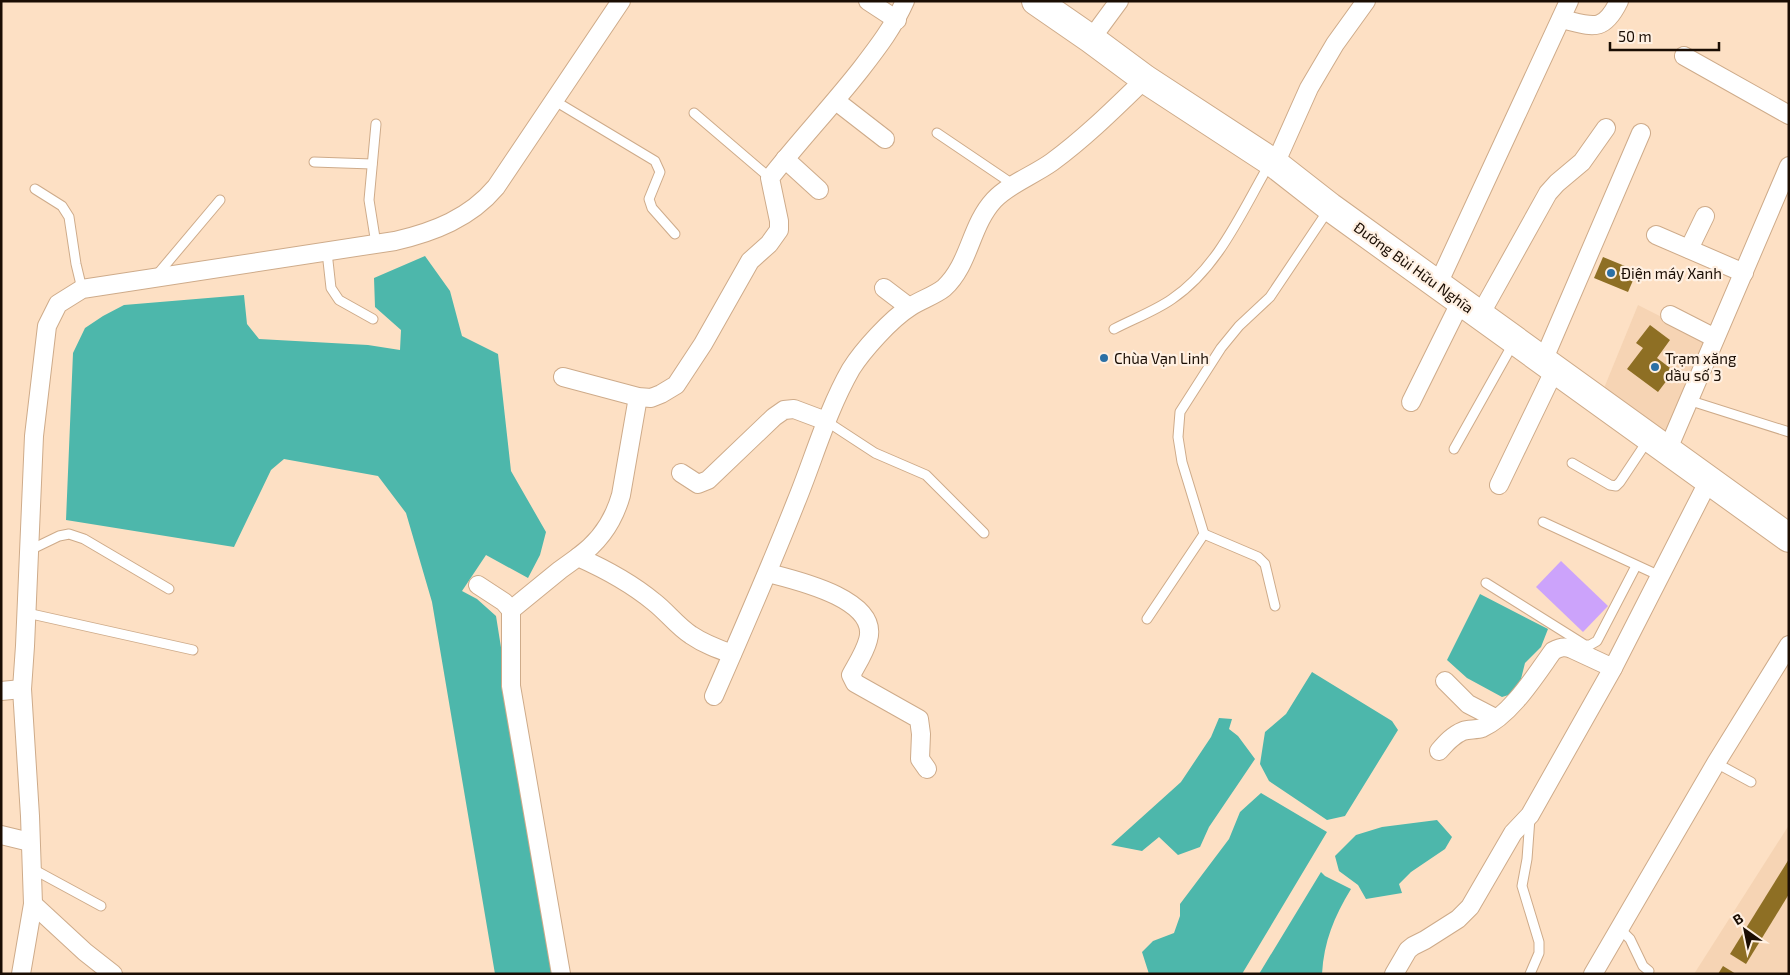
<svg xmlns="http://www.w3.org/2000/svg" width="1790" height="975" viewBox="0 0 1790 975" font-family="'Exo 2',sans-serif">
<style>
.built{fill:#f6d4b4}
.green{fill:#cca3fb}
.water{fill:#4db7ab}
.building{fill:#8e6f24}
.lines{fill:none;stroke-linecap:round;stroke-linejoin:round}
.service-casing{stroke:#ceab8a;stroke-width:11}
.minor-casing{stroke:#ceab8a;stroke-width:20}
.primary-casing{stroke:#ceab8a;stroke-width:30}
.service{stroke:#fff;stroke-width:9}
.minor{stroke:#fff;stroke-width:18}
.primary{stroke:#fff;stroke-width:28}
.poi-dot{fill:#2b70a5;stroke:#fff0e2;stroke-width:2}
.labels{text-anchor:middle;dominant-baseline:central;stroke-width:4.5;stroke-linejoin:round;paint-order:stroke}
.street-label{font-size:15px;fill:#1a0d03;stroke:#fff0e2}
.poi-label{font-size:15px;fill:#1a0d03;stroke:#fff0e2;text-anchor:start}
</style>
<rect width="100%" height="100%" fill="#fde0c4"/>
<g class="built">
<path d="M1638 305 1709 341 1667 438 1602 393Z"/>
<path d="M1789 825V974H1694Z"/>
</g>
<path class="green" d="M1561 561 1608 606 1583 632 1536 587Z"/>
<g class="water">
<path d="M425 256 450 291 462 336 498 354 511 471 546 532 540 555 528 578 486 555 462 591 477 599 496 616 553 974H495L432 602 406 513 378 476 284 459 271 470 234 547 66 520 73 353 85 328 103 316 124 305 244 295 247 324 259 339 368 345 400 350 401 330 375 307 374 278Z"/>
<path d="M1480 594 1548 629 1541 647 1525 663 1521 679 1515 693 1502 697 1467 678 1447 660Z"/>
<path d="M1312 672 1392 721 1398 730 1345 816 1327 820 1269 781 1260 764 1265 732 1286 714Z"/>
<path d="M1219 718 1232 719 1229 729 1238 736 1255 759 1209 827 1200 847 1178 855 1159 837 1142 851 1111 845 1181 782 1211 737Z"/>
<path d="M1261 793 1327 832 1242 974H1149L1142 952 1153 941 1174 933 1180 916V904L1229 839 1240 812Z"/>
<path d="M1437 820 1452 837 1445 849 1411 872 1399 884 1402 893 1366 899 1358 885 1339 871 1335 856 1356 835 1382 827Z"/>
<path d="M1321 872 1325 876 1351 889C1334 917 1324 941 1322 974H1259Z"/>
</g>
<g class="building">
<path d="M1603 257 1637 271 1628 292 1594 278Z"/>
<path d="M1650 325 1670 340 1657 358 1674 371 1658 392 1627 369 1643 348 1636 343Z"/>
<path d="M1789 859V894L1746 964 1730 954Z"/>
<path d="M1723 966 1736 974H1718Z"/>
</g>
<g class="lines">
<defs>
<g id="service">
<path d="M555 101 655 161 660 172 649 199 652 208 675 234"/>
<path d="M694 113 770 178"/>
<path d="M937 133 1014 185"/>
<path d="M314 162 372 164"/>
<path d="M35 189 62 206 69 217 76 264 82 289"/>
<path d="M376 244 369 200 376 124"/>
<path d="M327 252 331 288 339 300 373 319"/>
<path d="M156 276 220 200"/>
<path d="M1114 329C1133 319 1155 311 1172 299 1219 267 1242 211 1270 163"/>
<path d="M1688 400 1789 432"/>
<path d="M826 421 875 453 926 475 984 533"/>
<path d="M1454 449 1514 342"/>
<path d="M1572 463 1610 485 1616 486 1620 482 1648 440"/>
<path d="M1543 522 1660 576"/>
<path d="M1204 534 1258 557 1265 564 1275 606"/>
<path d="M30 550 59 536 69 534 84 539 169 589"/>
<path d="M1486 583 1585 645H1590L1597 641 1636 566"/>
<path d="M27 613 193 650"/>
<path d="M1147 619 1204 534 1182 462 1178 437 1180 412 1221 348 1239 326 1270 297 1329 209"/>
<path d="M1716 763 1751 782"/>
<path d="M31 868 101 906"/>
<path d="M1619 928 1630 939 1643 966 1649 971"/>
<path d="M1530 974 1539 953V942L1522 886 1527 859 1530 818"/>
</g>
<g id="minor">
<path d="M868 1 897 20"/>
<path d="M1561 19C1592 26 1603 34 1619 1"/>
<path d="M1091 39 1119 1"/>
<path d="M1684 56 1789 115"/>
<path d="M836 101 885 139"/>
<path d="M785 159 819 190"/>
<path d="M1275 164 1309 88 1335 44 1366 1"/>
<path d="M1656 235 1744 273"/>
<path d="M1689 249 1705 216"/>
<path d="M1438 284 1569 1"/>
<path d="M884 288 909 307"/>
<path d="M1480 315 1548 193 1557 183 1582 162 1606 128"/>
<path d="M1670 315 1715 338"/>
<path d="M1543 361 1641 133"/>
<path d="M563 377 638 397 651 398 661 394 676 385 703 344 750 261 769 244 779 230V221L770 178C799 141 832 106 861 69 878 47 894 26 905 1"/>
<path d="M1411 402 1461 301"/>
<path d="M1668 449 1789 166"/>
<path d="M681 473 698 484 708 480 774 417 784 410 794 409 826 421"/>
<path d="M1499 485 1555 369"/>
<path d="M578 557C599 542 614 520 621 495L638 397"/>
<path d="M768 573C795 580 880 599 868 640 865 652 857 664 851 675L855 683 919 719 921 734 920 759 927 769"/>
<path d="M478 585 504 602 511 610V686L561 974"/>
<path d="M511 610 560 570 578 557C605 569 631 583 654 602 667 612 677 626 691 635 704 644 718 649 732 654"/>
<path d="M1445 681 1468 704 1495 718"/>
<path d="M1 691 22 689"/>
<path d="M714 696C742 632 770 568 796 502 814 458 827 411 851 369 863 350 891 319 910 307 920 300 934 296 944 288 970 264 970 226 994 200 1009 184 1034 175 1052 162 1086 137 1115 108 1145 79"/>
<path d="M1439 751C1446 743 1453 735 1463 731 1469 729 1476 730 1482 728 1511 715 1535 676 1553 651 1560 647 1565 646 1572 649L1613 668"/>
<path d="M1 835 30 842"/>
<path d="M33 904 85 952 113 974"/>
<path d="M21 974 33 904 30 816 22 689 25 646 34 436 47 326 58 304 82 289 395 241C434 232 470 218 496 187L621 1"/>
<path d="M1394 974 1408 950 1413 946 1425 940 1458 919 1470 907 1513 833 1530 815 1613 668 1709 480"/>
<path d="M1593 974 1716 763 1789 645"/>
</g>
<path id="primary" d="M1036 1 1091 39 1145 79 1275 164 1330 207 1789 538"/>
</defs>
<use href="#service" class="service-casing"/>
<use href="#minor" class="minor-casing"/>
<use href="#primary" class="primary-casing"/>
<use href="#service" class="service"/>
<use href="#minor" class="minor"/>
<use href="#primary" class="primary"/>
</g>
<g class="poi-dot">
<circle cx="1611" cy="273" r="5"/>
<circle cx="1104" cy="358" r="5"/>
<circle cx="1655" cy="367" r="5"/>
</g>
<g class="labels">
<g class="street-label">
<text transform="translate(1414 267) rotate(36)">Đường Bùi Hữu Nghĩa</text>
</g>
<g class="poi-label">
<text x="1621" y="273">Điện máy Xanh</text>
<text x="1114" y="358">Chùa Vạn Linh</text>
<text x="1665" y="358">Trạm xăng<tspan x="1665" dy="17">dầu số 3</tspan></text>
</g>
</g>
<rect width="1790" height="975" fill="none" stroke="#1a0d03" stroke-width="5"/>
<g transform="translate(1745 930) rotate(327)" stroke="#fff0e2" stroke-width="4" paint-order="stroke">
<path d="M0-4L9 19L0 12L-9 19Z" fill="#1a0d03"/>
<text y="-8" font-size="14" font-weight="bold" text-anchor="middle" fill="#1a0d03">B</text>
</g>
<path d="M1610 42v8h109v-8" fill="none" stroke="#1a0d03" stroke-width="2.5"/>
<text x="1618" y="42" font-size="15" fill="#1a0d03" stroke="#fff0e2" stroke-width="4" paint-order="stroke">50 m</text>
</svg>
